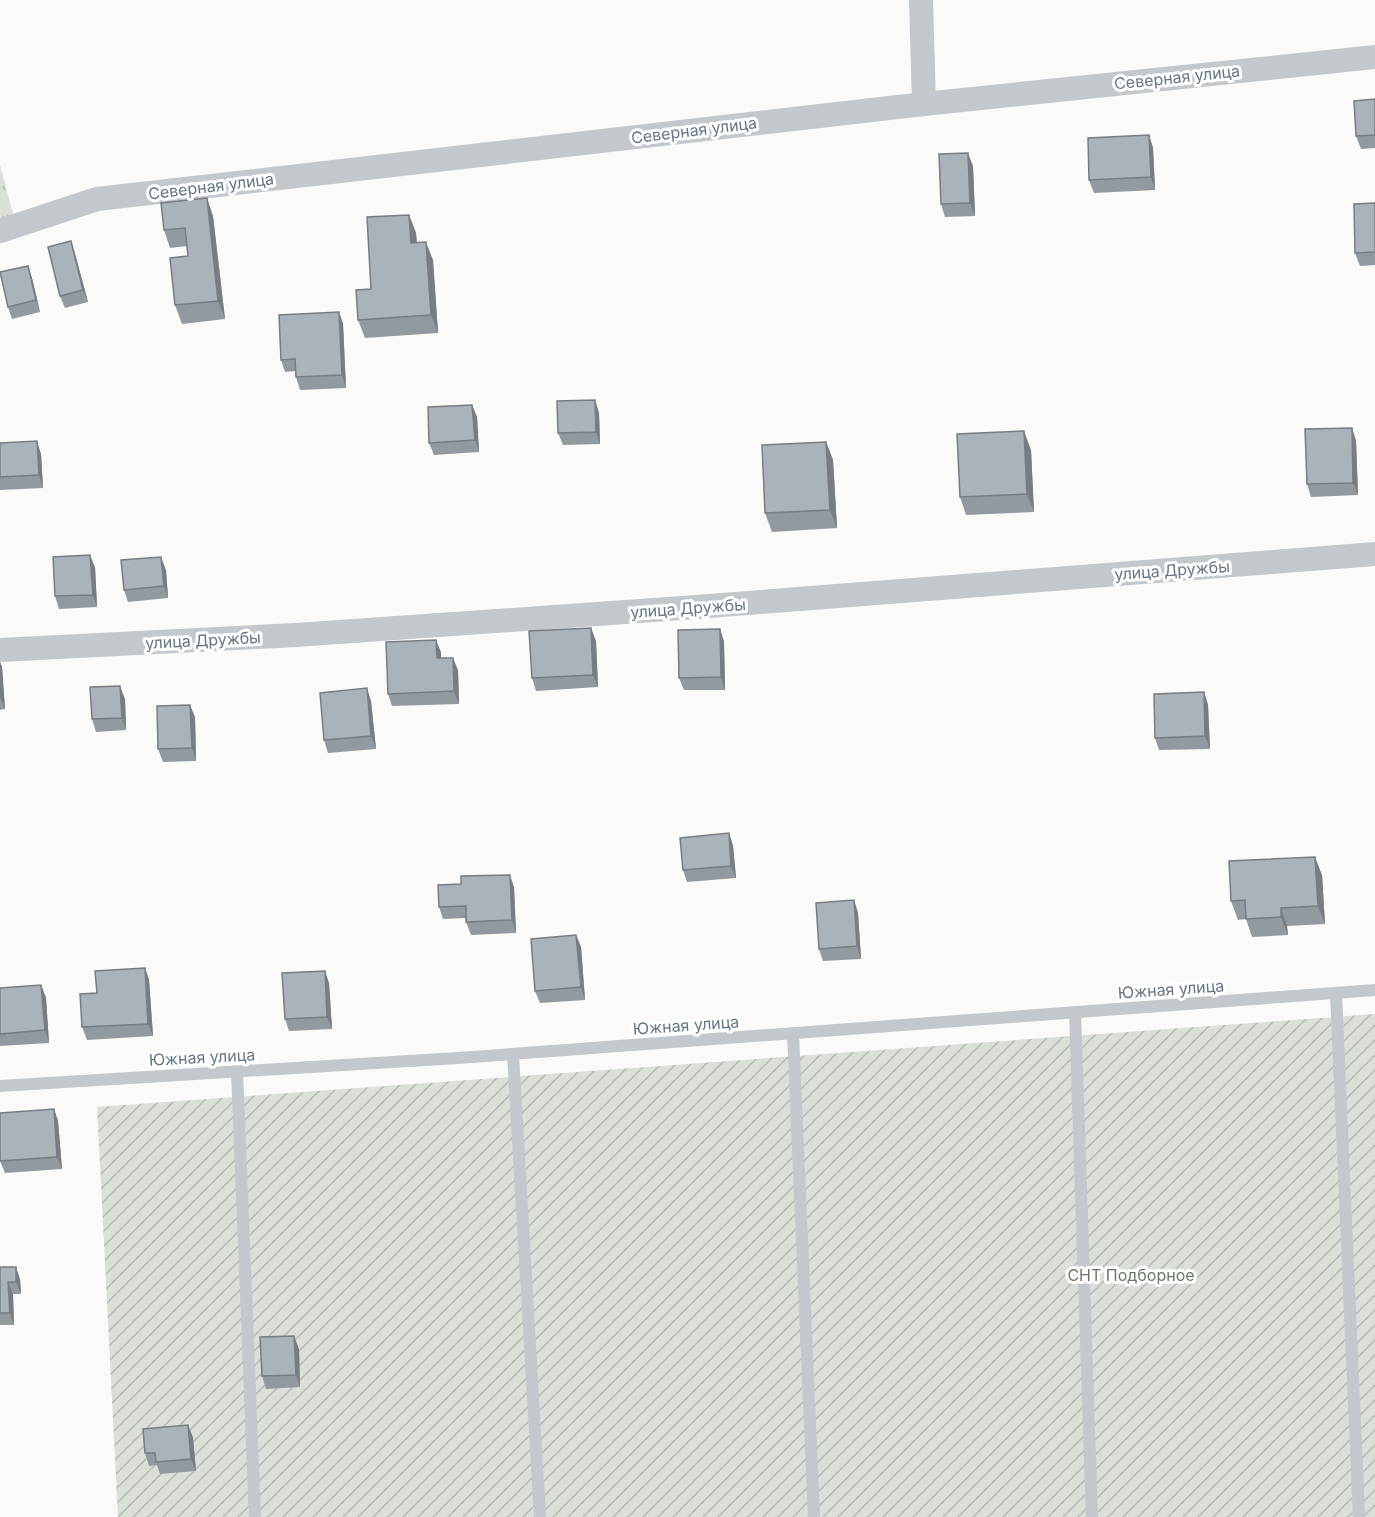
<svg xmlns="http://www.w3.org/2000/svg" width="1375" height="1517" viewBox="0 0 1375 1517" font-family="Inter,sans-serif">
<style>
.grass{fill:url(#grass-tufts)}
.garden{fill:url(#garden-furrows)}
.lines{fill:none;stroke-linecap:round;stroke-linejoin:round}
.service{stroke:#c3c8cc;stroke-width:12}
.minor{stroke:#c3c8cc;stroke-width:24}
.wall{fill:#929a9f}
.shaded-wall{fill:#777d82}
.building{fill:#aab3b9;stroke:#777d82;stroke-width:1.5}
.labels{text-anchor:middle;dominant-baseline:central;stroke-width:6;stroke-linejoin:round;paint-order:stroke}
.street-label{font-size:16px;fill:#657683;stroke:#fff}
.park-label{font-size:16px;fill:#687a64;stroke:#fff}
</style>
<defs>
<pattern id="grass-tufts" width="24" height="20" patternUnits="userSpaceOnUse" patternTransform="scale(1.5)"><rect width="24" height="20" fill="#dadfd7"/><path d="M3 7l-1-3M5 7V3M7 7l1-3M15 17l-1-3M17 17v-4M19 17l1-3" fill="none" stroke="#b4b9b4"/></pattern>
<pattern id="garden-furrows" width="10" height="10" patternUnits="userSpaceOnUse" patternTransform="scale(1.5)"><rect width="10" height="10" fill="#dadfd7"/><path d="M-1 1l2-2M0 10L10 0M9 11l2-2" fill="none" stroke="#b4b9b4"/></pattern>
</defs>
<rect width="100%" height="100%" fill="#fafaf8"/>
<path class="grass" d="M0 165 16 225 0 231Z"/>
<path class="garden" d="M1375 1014V1517H118L97 1107Z"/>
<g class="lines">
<g class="service">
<path d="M1336 993 1359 1517"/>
<path d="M1075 1012 1092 1517"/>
<path d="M793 1033 814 1517"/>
<path d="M513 1054 540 1517"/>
<path d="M237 1072 255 1517"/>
<path d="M0 1086 458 1058 1375 990"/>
</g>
<g class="minor">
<path d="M921 0 924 104"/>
<path d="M0 231 97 199 924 104 1375 57"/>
<path d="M0 650 296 635 696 607 1375 554"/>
</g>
</g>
<g class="wall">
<path d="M1375 99V148L1361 149 1356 136Z"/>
<path d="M1149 135 1153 148 1155 190 1094 193 1089 180Z"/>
<path d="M973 166 975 216 945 217 941 204Z"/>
<path d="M1375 203V265L1360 266 1355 253Z"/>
<path d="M409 215 416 233 417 243 433 260 438 333 365 338 358 320 371 289Z"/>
<path d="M213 216 225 319 182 324 175 305 188 256 187 246 170 248 164 230Z"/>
<path d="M75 254 88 302 65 308 60 296Z"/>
<path d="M32 278 40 312 12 319 8 307Z"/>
<path d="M339 312 343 324 346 388 300 390 296 377V371L285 372 281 360Z"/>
<path d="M595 400 599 413 600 444 563 445 558 433Z"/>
<path d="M472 405 477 417 479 452 434 455 429 443Z"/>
<path d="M1352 428 1356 441 1358 495 1311 497 1307 484Z"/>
<path d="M826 442 833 460 837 528 772 532 765 513Z"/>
<path d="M0 443 41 454 43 488 0 490Z"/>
<path d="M1031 450 1034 512 966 515 960 497Z"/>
<path d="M95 567 97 607 59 609 55 596Z"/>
<path d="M166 570 168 598 128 602 124 590Z"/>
<path d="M720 629 724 642 725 690H684L679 678Z"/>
<path d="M596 641 598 687 536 691 532 678Z"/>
<path d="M441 652V658L458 670 459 704 392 706 388 694Z"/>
<path d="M0 662 2 667 5 709 0 710Z"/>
<path d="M1204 692 1208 705 1210 749 1159 750 1155 738Z"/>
<path d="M125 699 126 730 96 732 92 719Z"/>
<path d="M371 701 376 749 328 753 324 740Z"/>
<path d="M195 717 196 761 163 762 158 749Z"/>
<path d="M729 833 733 846 736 878 687 882 683 870Z"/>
<path d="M1322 875 1325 924 1287 926 1288 935 1252 937 1246 919 1238 920 1231 901Z"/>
<path d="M514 887 516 933 471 935 466 922V918L443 919 439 907Z"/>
<path d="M854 900 858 913 861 959 823 961 819 949Z"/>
<path d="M576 935 581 947 585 1000 540 1003 535 991Z"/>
<path d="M145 968 149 980 153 1036 87 1040 82 1027 97 993Z"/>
<path d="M329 983 332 1029 289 1031 285 1019Z"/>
<path d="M41 985 46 998 49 1043 0 1046V988Z"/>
<path d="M54 1109 58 1121 62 1169 5 1173 0 1161Z"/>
<path d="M0 1267 20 1279 21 1294H13L14 1325H0Z"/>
<path d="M299 1349 300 1387 266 1389 262 1376Z"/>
<path d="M188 1425 193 1438 196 1471 160 1474 157 1465 149 1466 145 1453Z"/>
</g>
<g class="shaded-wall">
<path d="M1149 135 1153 148 1155 190 1151 177Z"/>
<path d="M968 153 973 166 975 216 970 203Z"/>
<path d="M207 198 213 216 225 319 218 301Z"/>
<path d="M409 215 416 233 418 261 411 243Z"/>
<path d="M71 241 75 254 88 302 83 290Z"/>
<path d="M426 242 433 260 438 333 431 315Z"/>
<path d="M28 266 32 278 40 312 36 300Z"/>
<path d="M339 312 343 324 346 388 342 375Z"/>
<path d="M595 400 599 413 600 444 596 432Z"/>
<path d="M472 405 477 417 479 452 475 440Z"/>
<path d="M1352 428 1356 441 1358 495 1353 483Z"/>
<path d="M1024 431 1031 450 1034 512 1027 494Z"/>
<path d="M37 441 41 454 43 488 39 475Z"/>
<path d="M826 442 833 460 837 528 830 510Z"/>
<path d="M90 555 95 567 97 607 93 595Z"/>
<path d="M161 557 166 570 168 598 164 586Z"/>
<path d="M591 628 596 641 598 687 593 675Z"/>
<path d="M720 629 724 642 725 690 721 677Z"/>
<path d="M436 640 441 652V670L437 658Z"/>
<path d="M453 658 458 670 459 704 454 691Z"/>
<path d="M0 662 2 667 5 709 0 697Z"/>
<path d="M120 686 125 699 126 730 122 718Z"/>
<path d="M367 688 371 701 376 749 371 736Z"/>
<path d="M1204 692 1208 705 1210 749 1205 736Z"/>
<path d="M190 705 195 717 196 761 192 748Z"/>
<path d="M729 833 733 846 736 878 731 866Z"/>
<path d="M1315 857 1322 875 1325 924 1318 906Z"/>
<path d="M510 875 514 887 516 933 512 920Z"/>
<path d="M854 900 858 913 861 959 857 946Z"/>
<path d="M1281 908 1287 926 1288 935 1281 917Z"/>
<path d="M576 935 581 947 585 1000 581 987Z"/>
<path d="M145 968 149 980 153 1036 148 1024Z"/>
<path d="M325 971 329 983 332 1029 327 1017Z"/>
<path d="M41 985 46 998 49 1043 45 1030Z"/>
<path d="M54 1109 58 1121 62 1169 57 1157Z"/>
<path d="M16 1267 20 1279 21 1294 16 1282Z"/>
<path d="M8 1282 13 1294 14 1325 10 1313Z"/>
<path d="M294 1336 299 1349 300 1387 296 1375Z"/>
<path d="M188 1425 193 1438 196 1471 191 1459Z"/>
</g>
<g class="building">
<path d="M1375 99V135L1356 136 1354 101Z"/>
<path d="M1149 135 1151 177 1089 180 1088 138Z"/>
<path d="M968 153 970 203 941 204 939 154Z"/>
<path d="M207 198 218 301 175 305 170 258 188 256 185 228 164 230 161 203Z"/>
<path d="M1375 203V252L1355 253 1354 204Z"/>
<path d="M409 215 411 243 426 242 431 315 358 320 356 290 371 289 367 217Z"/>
<path d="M71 241 83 290 60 296 48 247Z"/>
<path d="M28 266 36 300 8 307 0 272Z"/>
<path d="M339 312 342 375 296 377 295 359 281 360 279 315Z"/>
<path d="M595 400 596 432 558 433 557 401Z"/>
<path d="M472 405 475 440 429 443 428 407Z"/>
<path d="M1352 428 1353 483 1307 484 1305 429Z"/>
<path d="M1024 431 1027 494 960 497 957 434Z"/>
<path d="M37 441 39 475 0 477V443Z"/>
<path d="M826 442 830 510 765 513 762 445Z"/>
<path d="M90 555 93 595 55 596 53 557Z"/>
<path d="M161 557 164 586 124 590 121 560Z"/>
<path d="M591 628 593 675 532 678 529 631Z"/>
<path d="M720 629 721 677 679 678 678 630Z"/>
<path d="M436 640 437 658H453L454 691 388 694 386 642Z"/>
<path d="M120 686 122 718 92 719 90 687Z"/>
<path d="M367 688 371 736 324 740 320 693Z"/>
<path d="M1204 692 1205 736 1155 738 1154 694Z"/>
<path d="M190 705 192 748 158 749 157 706Z"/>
<path d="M729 833 731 866 683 870 680 838Z"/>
<path d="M1315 857 1318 906 1281 908V917L1246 919 1245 900 1231 901 1229 861Z"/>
<path d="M510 875 512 920 466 922V906L439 907 438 885 461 884V876Z"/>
<path d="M854 900 857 946 819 949 816 903Z"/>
<path d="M576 935 581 987 535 991 531 939Z"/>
<path d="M145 968 148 1024 82 1027 80 994 97 993 95 971Z"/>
<path d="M325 971 327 1017 285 1019 282 973Z"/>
<path d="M41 985 45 1030 0 1034V988Z"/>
<path d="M54 1109 57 1157 0 1161V1113Z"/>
<path d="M0 1267H16V1282H8L10 1313H0Z"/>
<path d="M294 1336 296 1375 262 1376 260 1337Z"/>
<path d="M188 1425 191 1459 156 1462 155 1453H145L143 1429Z"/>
</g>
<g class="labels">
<g class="street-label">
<text transform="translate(1177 77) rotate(-6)">Северная улица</text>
<text transform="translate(694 130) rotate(-7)">Северная улица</text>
<text transform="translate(211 186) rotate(-7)">Северная улица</text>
<text transform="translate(1172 570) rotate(-4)">улица Дружбы</text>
<text transform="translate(688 608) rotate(-4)">улица Дружбы</text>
<text transform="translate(203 640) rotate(-3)">улица Дружбы</text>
<text transform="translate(1171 989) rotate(-4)">Южная улица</text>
<text transform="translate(686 1025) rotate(-4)">Южная улица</text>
<text transform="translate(202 1057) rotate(-3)">Южная улица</text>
</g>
<g class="park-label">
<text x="1131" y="1275">СНТ Подборное</text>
</g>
</g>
</svg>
